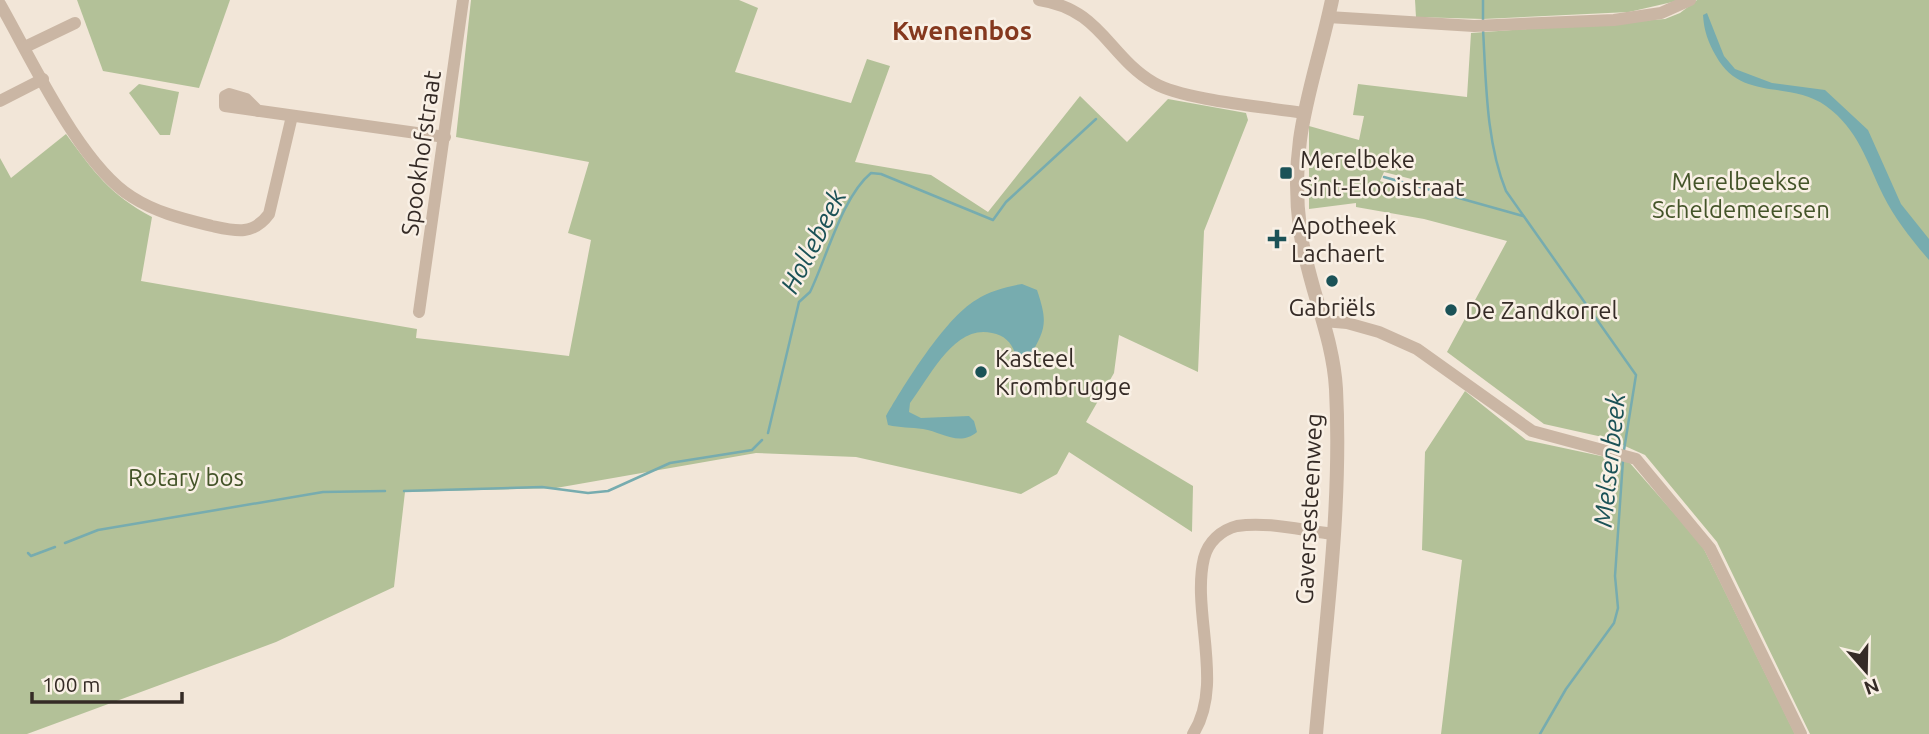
<svg xmlns="http://www.w3.org/2000/svg" width="1929" height="734" viewBox="0 0 1929 734" font-family="Ubuntu,sans-serif">
<style>
.green{fill:#b3c198;fill-rule:evenodd}
.water{fill:#77acaf}
.lines{fill:none;stroke-linecap:round;stroke-linejoin:round}
.stream{stroke:#77acaf;stroke-width:2.5}
.minor{stroke:#cab6a4;stroke-width:12}
.tertiary{stroke:#cab6a4;stroke-width:14}
.poi-dot{fill:#1b5257;stroke:#f9f0e5;stroke-width:2.5}
.labels{text-anchor:middle;dominant-baseline:central;stroke-width:5;stroke-linejoin:round;paint-order:stroke}
.street-label{font-size:24px;fill:#352b26;stroke:#f9f0e5}
.poi-label{font-size:24px;fill:#352b26;stroke:#f9f0e5;text-anchor:start}
.park-label{font-size:24px;fill:#445429;stroke:#f9f0e5}
.neighbourhood-label{font-size:26px;font-weight:bold;fill:#85381e;stroke:#f9f0e5}
.water-label{font-size:26px;font-style:italic;fill:#1b5257;stroke:#f9f0e5}
</style>
<rect width="100%" height="100%" fill="#f2e6d8"/>
<g class="green">
<path d="M77 0H230L199 88 103 71Z"/>
<path d="M471 0H739L758 8 735 72 851 103 867 59 890 66 855 162 931 175 988 212 1080 96 1127 142 1168 99 1246 113 1248 120 1204 231 1198 372 1119 335 1114 373 1086 422 1193 486 1192 532 1069 452 1057 474 1021 494 856 457 756 453 556 488 405 492 394 587 276 642 27 734H0V158L11 178 66 134C94 172 109 194 152 217L141 281 417 329 416 338 569 356 591 240 568 233 589 162 456 137Z"/>
<path d="M1415 0H1681L1629 12 1483 19 1416 17Z"/>
<path d="M1697 0H1929V734H1810L1717 542 1645 455 1607 438 1544 424 1447 352 1507 241 1424 219 1356 207V203L1309 209V126L1359 140 1364 116 1353 115 1358 84 1467 97 1471 33 1665 19 1680 13ZM1384 172 1431 184 1428 198 1380 181Z"/>
<path d="M139 84 179 92 170 135H160L129 93Z"/>
<path d="M1465 391 1526 440 1629 462 1702 545 1795 734H1441L1462 560 1422 550 1425 452Z"/>
</g>
<g class="water">
<path d="M1707 13 1724 56 1735 69 1772 83 1825 90 1868 130 1901 204 1929 239V260C1911 239 1895 219 1883 195 1867 162 1858 129 1826 106 1790 80 1741 102 1716 56 1708 42 1704 31 1703 15Z"/>
<path d="M1022 284 1037 290C1048 323 1046 328 1029 358L1015 353C1011 342 1004 335 992 333 954 324 930 377 910 403L909 412 921 418 969 416 974 421 977 432C959 447 942 432 923 429 911 427 900 428 888 425L886 416C904 385 945 318 976 300 990 291 1005 287 1022 284Z"/>
</g>
<g class="lines">
<g class="stream">
<path d="M1483 0V22"/>
<path d="M1483 29C1486 81 1486 142 1506 191L1636 375 1624 450"/>
<path d="M1384 177 1523 216"/>
<path d="M768 433 799 302 810 292C827 257 842 197 871 173L881 174 993 220 1006 202 1096 119"/>
<path d="M404 491 542 487 588 493 608 491 670 463 752 450 762 440"/>
<path d="M65 543 98 530 323 492 385 491"/>
<path d="M28 553 31 556 55 547"/>
<path d="M1540 734 1566 689 1614 623 1618 608 1615 576 1623 460"/>
</g>
<g class="minor">
<path d="M1039 0C1101 9 1108 56 1154 83 1183 100 1266 107 1303 113"/>
<path d="M0 4C31 58 80 165 132 197 157 213 184 219 212 226 235 231 253 236 269 214L292 116"/>
<path d="M1328 17 1474 26 1614 20 1661 13 1690 0"/>
<path d="M25 47 75 23"/>
<path d="M0 101 43 79"/>
<path d="M258 111 246 99 229 94 225 96V106L445 137"/>
<path d="M419 312 463 0"/>
<path d="M1324 321 1347 323 1379 332 1417 349 1532 431 1636 459 1710 548 1801 734"/>
<path d="M1193 734C1225 684 1191 612 1204 558 1208 542 1221 530 1237 526 1268 521 1304 531 1334 534"/>
</g>
<path class="tertiary" d="M1316 734C1326 619 1342 505 1336 389 1333 334 1307 284 1300 229 1288 138 1314 85 1332 0"/>
</g>
<g class="poi-dot">
<rect x="1279" y="166" width="14" height="14" rx="3.5"/>
<path d="M1273.5 228.5h7v7h7v7h-7v7h-7v-7h-7v-7h7z"/>
<circle cx="1332" cy="281" r="7"/>
<circle cx="1451" cy="310" r="7"/>
<circle cx="981" cy="372" r="7"/>
</g>
<g class="labels">
<g class="street-label">
<text transform="translate(421 153) rotate(-82)">Spookhofstraat</text>
<text transform="translate(1309 509) rotate(-87)">Gaversesteenweg</text>
</g>
<g class="poi-label">
<text x="1300" y="159">Merelbeke<tspan x="1300" dy="28">Sint-Elooistraat</tspan></text>
<text x="1291" y="225">Apotheek<tspan x="1291" dy="28">Lachaert</tspan></text>
<text x="1332" y="307" text-anchor="middle">Gabriëls</text>
<text x="1465" y="310">De Zandkorrel</text>
<text x="995" y="358">Kasteel<tspan x="995" dy="28">Krombrugge</tspan></text>
</g>
<g class="park-label">
<text x="1741" y="181">Merelbeekse<tspan x="1741" dy="28">Scheldemeersen</tspan></text>
<text x="186" y="477">Rotary bos</text>
</g>
<g class="neighbourhood-label">
<text x="962" y="30">Kwenenbos</text>
</g>
<g class="water-label">
<text transform="translate(813 241) rotate(-63)">Hollebeek</text>
<text transform="translate(1609 460) rotate(-84)">Melsenbeek</text>
</g>
</g>
<g transform="translate(1866 671) rotate(160)" stroke="#f9f0e5" stroke-width="5" paint-order="stroke">
<path d="M0-5L12 26L0 18L-12 26Z" fill="#352b26"/>
<text y="-10" font-size="19" font-weight="bold" text-anchor="middle" fill="#352b26">N</text>
</g>
<path d="M32 692v10h150v-10" fill="none" stroke="#352b26" stroke-width="3.5"/>
<text x="42" y="692" font-size="21" fill="#352b26" stroke="#f9f0e5" stroke-width="5" paint-order="stroke">100 m</text>
</svg>
